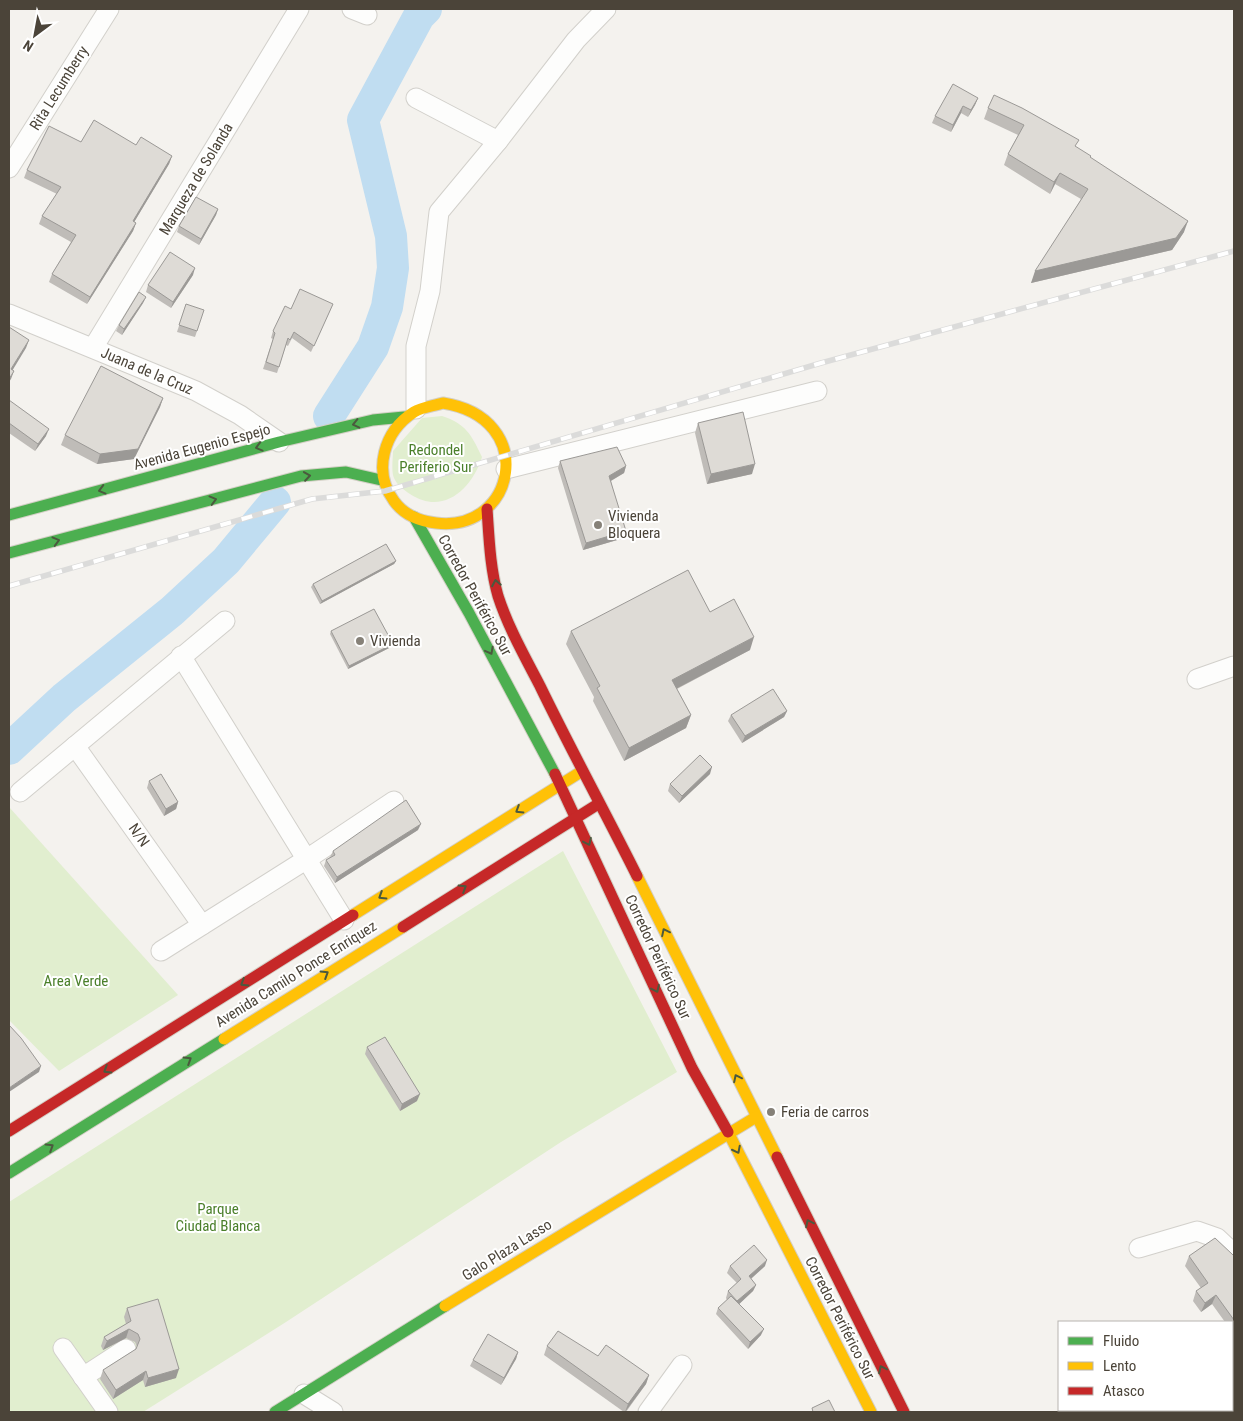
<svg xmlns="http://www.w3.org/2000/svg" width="1243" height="1421" viewBox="0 0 1243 1421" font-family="'Roboto Condensed',sans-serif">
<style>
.green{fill:#e1eecf}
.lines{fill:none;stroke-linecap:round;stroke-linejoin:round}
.river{stroke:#c0ddf1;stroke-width:32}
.street-casing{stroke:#d2d0cb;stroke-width:21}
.fast-casing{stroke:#d3cfc5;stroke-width:13}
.slow-casing{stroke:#d3cfc5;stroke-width:13}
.jam-casing{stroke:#d3cfc5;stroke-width:13}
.street{stroke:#fdfdfc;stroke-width:19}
.fast{stroke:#4caf50;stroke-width:11}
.slow{stroke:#ffc107;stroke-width:11}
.jam{stroke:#c62828;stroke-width:11}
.rail-casing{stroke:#dbdbda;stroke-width:5.5}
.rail{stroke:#fff;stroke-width:4;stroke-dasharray:11;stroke-linecap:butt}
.wall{fill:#bfbcb8}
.shaded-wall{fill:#9b9996}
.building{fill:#dedbd6;stroke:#9b9996}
.oneway{stroke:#4b593e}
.poi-dot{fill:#868178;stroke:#fff;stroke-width:2}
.labels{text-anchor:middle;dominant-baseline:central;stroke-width:4;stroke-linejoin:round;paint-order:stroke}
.street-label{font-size:15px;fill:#4b4439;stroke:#fff}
.park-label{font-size:15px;fill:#4a7f2a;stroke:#fff}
.poi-label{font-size:15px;fill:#4b4439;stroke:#fff;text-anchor:start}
</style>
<rect width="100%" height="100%" fill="#f4f2ee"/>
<g class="green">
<path d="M442 416C466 424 471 434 482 457 472 489 443 516 410 494 404 490 397 485 394 478 391 471 393 458 393 451L422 418Z"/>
<path d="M9 807 178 995 59 1071 9 1020Z"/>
<path d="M563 851 677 1072 561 1142 286 1322 143 1412H9V1202Z"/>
</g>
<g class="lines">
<g class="river">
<path d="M329 416 373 347 387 307 393 268 391 236 363 120 419 16 426 9"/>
<path d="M9 749 64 698 172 611 226 561 275 502"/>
</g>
<defs>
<g id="street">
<path d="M352 9 367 15"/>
<path d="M416 98 498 141"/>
<path d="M9 168 109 9"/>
<path d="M9 314 196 391 240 415 279 442"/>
<path d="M93 348 299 9"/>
<path d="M416 409V346L430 291 439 212 498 141 576 40 606 9"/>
<path d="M506 469 817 391"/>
<path d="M181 656 344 920"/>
<path d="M1197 679 1234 666"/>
<path d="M75 746 202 925"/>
<path d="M20 792 225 621"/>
<path d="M161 951 307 859 394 801"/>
<path d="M1139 1248 1197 1231 1217 1238 1234 1254"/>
<path d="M63 1348 108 1412"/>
<path d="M83 1377 126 1349"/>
<path d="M304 1394 333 1412"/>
<path d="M648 1412 682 1365"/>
</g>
<g id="fast">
<path d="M9 515 279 442 373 420 404 417"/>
<path d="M414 517 469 613 555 774"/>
<path d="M9 553 301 476 346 472 381 480"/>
<path d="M9 1173 224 1039"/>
<path d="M275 1412 445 1306"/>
</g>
<g id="slow">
<path d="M443 403C539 418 516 533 436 523 418 521 404 515 394 501 372 471 384 431 414 412 422 407 434 406 443 403Z"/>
<path d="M637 876 777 1157"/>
<path d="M353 915 579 773"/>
<path d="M224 1039 403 927"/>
<path d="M728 1132 871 1412"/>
<path d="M445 1306 756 1117"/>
</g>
<g id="jam">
<path d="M487 509C489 537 490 568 498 596 508 627 525 657 540 686 571 750 605 812 637 876"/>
<path d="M555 774 692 1068 728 1132"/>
<path d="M403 927 595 806"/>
<path d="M9 1131 353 915"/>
<path d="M777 1157 904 1412"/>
</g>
</defs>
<use href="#street" class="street-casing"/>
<use href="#fast" class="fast-casing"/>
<use href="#slow" class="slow-casing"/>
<use href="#jam" class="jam-casing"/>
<use href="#street" class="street"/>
<use href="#fast" class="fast"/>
<use href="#slow" class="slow"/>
<use href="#jam" class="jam"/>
<defs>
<path id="rail" d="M9 586 312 499 385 491 821 363 1234 251"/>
</defs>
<use href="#rail" class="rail-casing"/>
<use href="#rail" class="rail"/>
</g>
<g class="wall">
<path d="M978 98 975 105 968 117 961 113 951 132 932 123 935 116Z"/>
<path d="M988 108 1076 147 1091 158 1184 232 1172 250 1031 283 1081 199 1055 184 1050 194 1004 165 1008 154 1018 135 984 119Z"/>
<path d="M81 142 136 145 172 156 169 164 134 222 136 223 133 231 87 304 49 282 52 274 71 242 39 224 42 216 57 194 24 178 27 170Z"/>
<path d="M218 209 216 215 199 245 177 232 179 226Z"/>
<path d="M193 275 171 308 146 292 148 285Z"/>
<path d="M146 297 143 303 122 335 116 331 119 325Z"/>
<path d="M186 304 197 331 195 337 177 332Z"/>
<path d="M333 304 311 352 292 338 288 346 286 345 277 373 263 369 273 339 271 338 273 331 291 309Z"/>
<path d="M163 398 160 407 134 459 97 464 61 445 65 435Z"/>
<path d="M9 400 46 436 35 451 9 433Z"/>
<path d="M698 423 752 474 707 484 695 433Z"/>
<path d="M560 461 626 466 624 473 611 481 624 538 583 550 558 468Z"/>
<path d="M396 561 394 564 320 604 311 587 313 584Z"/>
<path d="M331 631 393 644 391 647 348 669 330 634Z"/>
<path d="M571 631 750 650 677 689 691 715 686 728 624 761 593 701 594 697 566 644Z"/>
<path d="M787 711 784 717 742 743 728 721 731 715Z"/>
<path d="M710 774 679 803 668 791 670 784Z"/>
<path d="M149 781 178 802 176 809 164 816 147 788Z"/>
<path d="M418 830 335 883 324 866 326 860 330 857 333 851Z"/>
<path d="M367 1047 417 1101 400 1111 365 1054Z"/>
<path d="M1189 1256H1234V1334L1232 1331V1322H1225L1212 1304 1201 1312 1193 1301 1196 1291 1201 1288 1185 1266Z"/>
<path d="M730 1266H765L751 1279 756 1285 753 1291 739 1304 761 1335 748 1349 716 1314 718 1308 727 1300 726 1298 728 1291 737 1283 727 1273Z"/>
<path d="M127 1308 176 1378 145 1387 143 1380 113 1399 100 1379 103 1370 136 1349 137 1347 135 1342 126 1338 103 1350 101 1346 104 1337 126 1324 124 1317Z"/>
<path d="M547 1346 598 1356 649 1375 646 1384 626 1412H624L544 1355Z"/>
<path d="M518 1352 516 1359 501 1385 470 1366 473 1360Z"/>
</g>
<g class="shaded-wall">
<path d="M978 98 975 105 968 117 971 110Z"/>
<path d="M963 106 961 113 951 132 953 125Z"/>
<path d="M172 156 169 164 130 229 133 221Z"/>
<path d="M1060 173 1055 184 1050 194 1054 182Z"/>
<path d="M218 209 216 215 199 245 201 239Z"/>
<path d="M1188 221 1184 232 1172 250 1031 283 1035 271Z"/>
<path d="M136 223 133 231 87 304 90 297Z"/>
<path d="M195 268 193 275 171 308 173 302Z"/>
<path d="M146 297 143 303 122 335 124 329Z"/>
<path d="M29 340 26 348 9 376 11 369Z"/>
<path d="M14 371 11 379 9 382V379Z"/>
<path d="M163 398 160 407 134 459 97 464 100 454Z"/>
<path d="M49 429 46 436 35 451 38 444Z"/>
<path d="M755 464 752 474 707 484 711 474Z"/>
<path d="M626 466 624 473 607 483 609 476Z"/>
<path d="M626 531 624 538 583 550 586 543Z"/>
<path d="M396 561 394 564 320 604 322 601Z"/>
<path d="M754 637 750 650 668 693 672 680Z"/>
<path d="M393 644 391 647 348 669 349 666Z"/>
<path d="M787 711 784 717 742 743 745 736Z"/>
<path d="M691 715 686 728 624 761 629 748Z"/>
<path d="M712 767 710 774 679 803 682 796Z"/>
<path d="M178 802 176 809 164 816 166 809Z"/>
<path d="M421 824 418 830 335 883 337 877Z"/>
<path d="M41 1066 39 1072 9 1092V1088Z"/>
<path d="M420 1094 417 1101 400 1111 402 1104Z"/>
<path d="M767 1260 765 1266 746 1283 749 1276Z"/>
<path d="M756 1285 753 1291 735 1308 737 1301Z"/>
<path d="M1216 1295 1212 1304 1201 1312 1205 1303Z"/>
<path d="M129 1329 126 1338 103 1350 107 1341Z"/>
<path d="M764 1329 761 1335 748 1349 750 1342Z"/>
<path d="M518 1352 516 1359 501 1385 504 1378Z"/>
<path d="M179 1369 176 1378 145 1387 148 1378Z"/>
<path d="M146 1371 143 1380 113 1399 116 1390Z"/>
<path d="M649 1375 646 1384 625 1412 628 1404Z"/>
</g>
<g class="building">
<path d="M953 84 978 98 971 110 963 106 953 125 935 116Z"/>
<path d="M994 95 1022 108 1079 140 1075 146 1091 156 1090 157 1188 221 1176 238 1035 271 1088 189 1060 173 1054 182 1008 154 1024 125 988 108Z"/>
<path d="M94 120 136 145 141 137 172 156 133 221 136 223 90 297 52 274 76 235 42 216 61 187 27 170 49 126 81 142Z"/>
<path d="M196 197 218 209 201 239 179 226Z"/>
<path d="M170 252 195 268 173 302 148 285Z"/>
<path d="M300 289 333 304 314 346 294 332 290 340 288 338 279 367 266 362 275 333 273 331 285 306 291 309Z"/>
<path d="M139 292 146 297 124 329 119 325Z"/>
<path d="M186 304 204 310 197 331 179 325Z"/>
<path d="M9 327 29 340 11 369 14 371 9 379Z"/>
<path d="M101 366 163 398 138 449 100 454 65 435Z"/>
<path d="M9 400 49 429 38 444 9 423Z"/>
<path d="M743 412 755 464 711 474 698 423Z"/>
<path d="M617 447 626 466 609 476 626 531 586 543 560 461Z"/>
<path d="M386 544 396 561 322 601 313 584Z"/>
<path d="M688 570 710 612 734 599 754 637 672 680 691 715 629 748 597 688 600 686 571 631Z"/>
<path d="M374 609 393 644 349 666 331 631Z"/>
<path d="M773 689 787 711 745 736 731 715Z"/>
<path d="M700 755 712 767 682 796 670 784Z"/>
<path d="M161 774 178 802 166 809 149 781Z"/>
<path d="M406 800 421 824 337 877 326 860 335 855 333 851Z"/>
<path d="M9 1025 21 1038 41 1066 9 1088Z"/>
<path d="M385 1037 420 1094 402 1104 367 1047Z"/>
<path d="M1215 1238 1232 1254 1234 1256V1320L1216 1295 1205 1303 1196 1291 1208 1283 1189 1256Z"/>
<path d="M754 1245 767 1260 749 1276 756 1285 737 1301 728 1291 741 1279 730 1266Z"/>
<path d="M731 1296 764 1329 750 1342 718 1308Z"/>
<path d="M158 1299 179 1369 148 1378 146 1371 116 1390 103 1370 136 1349 140 1339 138 1334 129 1329 107 1341 104 1337 131 1321 127 1308Z"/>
<path d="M558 1331 598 1356 606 1345 649 1375 628 1404 547 1346Z"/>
<path d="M488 1334 518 1352 504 1378 473 1360Z"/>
<path d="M829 1400 835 1412H813L812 1408Z"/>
</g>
<defs><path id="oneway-chevron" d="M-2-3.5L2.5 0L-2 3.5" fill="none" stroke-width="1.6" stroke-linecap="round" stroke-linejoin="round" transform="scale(1.25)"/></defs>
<g class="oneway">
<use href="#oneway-chevron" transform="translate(356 424) rotate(167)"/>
<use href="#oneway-chevron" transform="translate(259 447) rotate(165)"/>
<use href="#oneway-chevron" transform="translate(307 476) rotate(-8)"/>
<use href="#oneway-chevron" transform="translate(102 490) rotate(165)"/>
<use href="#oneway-chevron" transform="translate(213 500) rotate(-15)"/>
<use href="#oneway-chevron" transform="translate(56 541) rotate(-15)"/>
<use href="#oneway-chevron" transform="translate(496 583) rotate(-100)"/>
<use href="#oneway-chevron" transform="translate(490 651) rotate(62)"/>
<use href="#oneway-chevron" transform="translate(519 810) rotate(148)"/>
<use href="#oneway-chevron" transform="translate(588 842) rotate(65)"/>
<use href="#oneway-chevron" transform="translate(463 888) rotate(-32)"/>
<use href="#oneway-chevron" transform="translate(382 896) rotate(148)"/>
<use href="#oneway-chevron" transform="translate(665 932) rotate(-116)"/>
<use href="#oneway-chevron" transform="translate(325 974) rotate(-32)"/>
<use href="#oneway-chevron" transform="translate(244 983) rotate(148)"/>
<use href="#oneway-chevron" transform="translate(656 989) rotate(65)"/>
<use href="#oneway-chevron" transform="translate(188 1060) rotate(-32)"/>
<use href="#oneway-chevron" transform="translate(107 1070) rotate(148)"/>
<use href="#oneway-chevron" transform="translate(737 1078) rotate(-116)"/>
<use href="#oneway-chevron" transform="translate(50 1147) rotate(-32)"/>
<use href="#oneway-chevron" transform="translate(737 1150) rotate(63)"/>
<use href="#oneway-chevron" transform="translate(809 1223) rotate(-116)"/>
<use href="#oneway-chevron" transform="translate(882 1369) rotate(-116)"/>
</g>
<g class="poi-dot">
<circle cx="598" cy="525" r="5"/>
<circle cx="360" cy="641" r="5"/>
<circle cx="771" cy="1112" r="5"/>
</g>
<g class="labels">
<g class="street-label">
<text transform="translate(59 88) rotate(-58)">Rita Lecumberry</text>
<text transform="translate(196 179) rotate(-59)">Marqueza de Solanda</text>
<text transform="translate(147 371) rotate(23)">Juana de la Cruz</text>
<text transform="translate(202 447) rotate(-15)">Avenida Eugenio Espejo</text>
<text transform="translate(475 595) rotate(61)">Corredor Periférico Sur</text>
<text transform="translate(139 835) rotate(55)">N/N</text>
<text transform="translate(658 957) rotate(65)">Corredor Periférico Sur</text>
<text transform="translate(296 974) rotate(-32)">Avenida Camilo Ponce Enriquez</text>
<text transform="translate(507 1250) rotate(-32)">Galo Plaza Lasso</text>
<text transform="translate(840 1318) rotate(63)">Corredor Periférico Sur</text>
</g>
<g class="park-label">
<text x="436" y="450">Redondel<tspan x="436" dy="17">Periferio Sur</tspan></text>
<text x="76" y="981">Area Verde</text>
<text x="218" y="1209">Parque<tspan x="218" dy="17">Ciudad Blanca</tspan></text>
</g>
<g class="poi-label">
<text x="608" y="516">Vivienda<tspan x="608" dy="17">Bloquera</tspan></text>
<text x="370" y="641">Vivienda</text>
<text x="781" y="1112">Feria de carros</text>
</g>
</g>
<rect width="1243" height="1421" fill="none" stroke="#4b4439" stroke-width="20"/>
<rect x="1058" y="1321" width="175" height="90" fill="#ffffff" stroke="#b7b4b0"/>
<rect x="1068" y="1337" width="25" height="8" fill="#4caf50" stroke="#b7b4b0"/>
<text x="1103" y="1346" font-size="15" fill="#4b4439">Fluido</text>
<rect x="1068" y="1362" width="25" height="8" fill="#ffc107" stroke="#b7b4b0"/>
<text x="1103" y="1371" font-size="15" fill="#4b4439">Lento</text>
<rect x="1068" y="1387" width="25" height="8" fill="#c62828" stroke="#b7b4b0"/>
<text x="1103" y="1396" font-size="15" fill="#4b4439">Atasco</text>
<g transform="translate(35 35) rotate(212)" stroke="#ffffff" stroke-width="4" paint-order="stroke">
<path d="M0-4L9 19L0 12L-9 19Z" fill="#4b4439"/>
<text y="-8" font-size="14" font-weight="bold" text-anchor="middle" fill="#4b4439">N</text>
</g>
</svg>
